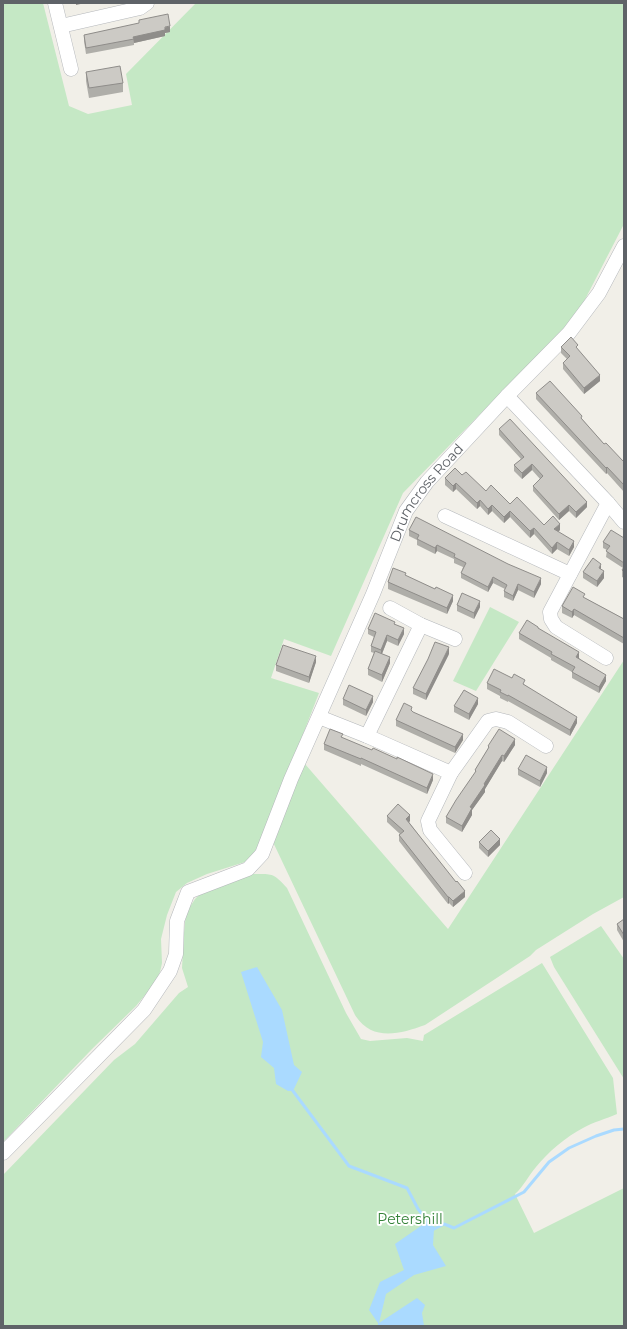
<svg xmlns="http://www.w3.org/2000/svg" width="627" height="1329" viewBox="0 0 627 1329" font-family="Montserrat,sans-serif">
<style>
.green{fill:#c5e8c5}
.water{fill:#aadaff}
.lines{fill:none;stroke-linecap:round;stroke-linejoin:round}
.stream{stroke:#aadaff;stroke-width:3}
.minor-casing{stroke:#b5b8bc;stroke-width:15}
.minor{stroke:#fff;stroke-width:14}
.wall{fill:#afaea9}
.shaded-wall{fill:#8f8d8a}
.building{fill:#cccac5;stroke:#8f8d8a}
.labels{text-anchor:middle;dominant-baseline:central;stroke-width:4;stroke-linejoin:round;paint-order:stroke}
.street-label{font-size:14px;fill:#5f6368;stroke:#fff}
.park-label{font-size:14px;fill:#348238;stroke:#fff}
</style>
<rect width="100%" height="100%" fill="#f1efe8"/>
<g class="green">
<path d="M3 3H43L69 106 88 114 132 105 126 74 196 3H624V224L577 315 403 493 331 656 284 639 271 678 319 693 262 840 254 853 245 862 207 874 187 883 176 892 167 915 161 939 162 963 160 972 155 983 136 1006 92 1049 3 1142Z"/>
<path d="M490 607 519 622 476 691 453 681Z"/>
<path d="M624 660V897L593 914 536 950 530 956 425 1025C400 1034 372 1042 355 1015L272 840 305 764 448 929Z"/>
<path d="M251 874C272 874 273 872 287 888L346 1013 361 1039 370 1041 407 1038 423 1041 424 1035 542 963 613 1078 617 1114C606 1119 593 1122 583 1128 567 1136 547 1153 536 1167 528 1176 524 1186 515 1194L534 1233 624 1188V1326H3V1175L114 1060 135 1044 179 993 188 987 182 968 184 933 186 913 195 899 206 888Z"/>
<path d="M601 926 624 959V1079L554 967 550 957Z"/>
</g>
<g class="water">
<path d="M257 967 282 1010 294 1065 302 1072 293 1091H288L276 1084 274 1068 261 1057 263 1042 241 972Z"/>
<path d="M428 1221 434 1229 433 1245 446 1266 414 1275 386 1294 379 1323 417 1298 425 1305 422 1313 424 1326H378V1323L369 1310 380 1282 404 1270 395 1244Z"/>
</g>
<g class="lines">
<path class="stream" d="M293 1091 349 1166 407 1188 418 1209 434 1229 444 1224 454 1228 524 1192 549 1162 569 1148 596 1136 614 1130 624 1129"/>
<defs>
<g id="minor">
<path d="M55 3 71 69"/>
<path d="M61 26 140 8 147 3"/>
<path d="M507 396 608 503 624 522"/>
<path d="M445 516 570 574"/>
<path d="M390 608 421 625 455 639"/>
<path d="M606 658 556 627 551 619 550 612 608 503"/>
<path d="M319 717 367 736 451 773"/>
<path d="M367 736 421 625"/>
<path d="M465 873 430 830 428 821 451 773 488 721 496 719 508 722 546 746"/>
<path id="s1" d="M3 1153 144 1010 170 971 176 954 177 921 188 892 248 869 262 854 291 779 373 594 406 511 427 482 507 396 569 333 599 293 624 246"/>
</g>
</defs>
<use href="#minor" class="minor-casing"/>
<use href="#minor" class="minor"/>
</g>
<g class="wall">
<path d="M139 20 170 32 165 33V36L134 43V45L86 54 84 41V35L139 24Z"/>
<path d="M86 72 123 83V92L89 98 86 81Z"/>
<path d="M561 347 578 350 600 381 584 394 563 369V363L567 359 561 353Z"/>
<path d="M536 393 582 419 604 444 623 461 624 460V492L607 473 606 474 536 399Z"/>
<path d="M499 429 587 507 576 518 569 511 559 520 533 491V486L540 479 532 470 522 479 514 471V465L521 459 499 435Z"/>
<path d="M462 475 486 491 510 504 544 525 560 530 558 532 574 547 569 556 557 549 552 554 534 534 530 538 510 517 504 523 492 511 488 515 480 506 477 509 456 489 453 492 445 485V478Z"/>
<path d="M409 530 541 584 534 598 518 590 513 601 504 597V591L505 589 493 583 488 592 461 578V573L463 567 454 563V559L437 551 435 554 417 545V540L409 536Z"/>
<path d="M624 538V578L622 577V570L623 568 606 557 607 550 603 548V542Z"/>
<path d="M583 572 604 578 597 587 583 578Z"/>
<path d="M406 576 435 589 453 601 447 614 388 589V582Z"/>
<path d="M585 598 624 619V644L574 615 572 618 562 613V606Z"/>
<path d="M457 605 480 607 474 619 457 611Z"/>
<path d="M395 624 404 634 398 646 387 641 382 654 390 663 382 682 368 675V669L374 653 371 652V646L374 637 368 634V629Z"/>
<path d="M538 628 579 658 606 681 599 693 572 678V672L551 660V658L519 639V633Z"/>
<path d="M449 654 426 700 413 694V688Z"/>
<path d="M316 662 309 683 276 671V665Z"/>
<path d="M512 678 525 685 577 723 570 736 508 701V702L500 698V696L487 689V683Z"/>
<path d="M343 699 373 702 366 716 343 705Z"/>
<path d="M478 704 469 720 454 712V706Z"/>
<path d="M412 712 463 740 455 753 396 726V720Z"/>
<path d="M343 738 433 780 427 794 361 764V766L324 750V744Z"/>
<path d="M515 745 504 762 502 761 485 789V792L472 810V815L462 832 446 823V817L475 773V770L488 749V746Z"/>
<path d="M518 769 547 773 540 787 518 775Z"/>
<path d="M387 816 410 821 409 822 465 897 453 907 449 903 448 904 399 841V835L400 834 387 822Z"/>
<path d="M479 842 500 845 488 857 479 848Z"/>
<path d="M624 919V942L617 930V924Z"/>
</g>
<g class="shaded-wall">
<path d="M76 3H85L76 5Z"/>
<path d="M170 26V32L165 33V36L134 43 133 37Z"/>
<path d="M600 375V381L584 394V388Z"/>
<path d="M532 464V470L522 479V473Z"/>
<path d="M607 467V473L606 474V468Z"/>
<path d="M456 483V489L453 492V486Z"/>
<path d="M480 500V506L477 509V503Z"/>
<path d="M587 502V507L576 518V512Z"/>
<path d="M492 505V511L488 515V509Z"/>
<path d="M569 505V511L559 520V514Z"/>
<path d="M510 511V517L504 523V517Z"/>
<path d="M560 524V530L554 535V529Z"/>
<path d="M534 528V534L530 538V531Z"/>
<path d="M574 541V547L569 556V550Z"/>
<path d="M557 542V549L552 554V548Z"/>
<path d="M437 545V551L435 554V548Z"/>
<path d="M601 564V570L599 568Z"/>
<path d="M604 571V578L597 587V581Z"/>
<path d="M493 577V583L488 592V587Z"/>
<path d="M541 578V584L534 598V592Z"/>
<path d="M518 584V590L513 601V596Z"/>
<path d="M453 595V601L447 614V608Z"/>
<path d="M480 601V607L474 619V613Z"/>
<path d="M574 609V615L572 618V612Z"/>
<path d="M404 628V634L398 646V640Z"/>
<path d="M387 635V641L381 656V650Z"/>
<path d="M449 647V654L426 700V694Z"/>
<path d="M579 652V658L576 663V657Z"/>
<path d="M316 656V662L309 683V677Z"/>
<path d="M390 657V663L382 682V675Z"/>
<path d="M606 675V681L599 693V687Z"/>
<path d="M373 696V702L366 716V710Z"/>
<path d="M478 698V704L469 720V714Z"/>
<path d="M577 717V723L570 736V730Z"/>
<path d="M463 734V740L455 753V747Z"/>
<path d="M515 739V745L504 762V756Z"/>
<path d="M502 755V761L485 789V792L472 810V815L462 832V826L470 807Z"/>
<path d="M547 767V773L540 787V781Z"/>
<path d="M433 774V780L427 794V788Z"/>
<path d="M410 815V821L406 825V819Z"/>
<path d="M500 839V845L488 857V851Z"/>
<path d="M465 891V897L453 907V901Z"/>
<path d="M448 897H449V903L448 904Z"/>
</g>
<g class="building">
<path d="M168 14 170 26 165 27V30L133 37 134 39 86 48 84 35 139 23V20Z"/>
<path d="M120 66 123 83 89 88 86 72Z"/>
<path d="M571 337 578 345 576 347 600 375 584 388 563 363 570 356 561 347Z"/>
<path d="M550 381 582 416 581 418 604 444 606 443 623 461 624 460V485L607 467 606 468 536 393Z"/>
<path d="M510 419 587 502 576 512 569 505 559 514 533 486 543 476 532 464 522 473 514 465 524 457 499 429Z"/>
<path d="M455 468 462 475 466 472 486 491 491 485 510 504 517 497 544 525 553 516 560 524 554 529 574 541 569 550 557 542 552 548 534 528 530 531 510 511 504 517 492 505 488 509 480 500 477 503 456 483 453 486 445 478Z"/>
<path d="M416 517 508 564 541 578 534 592 518 584 513 596 504 591 507 585 493 577 488 587 461 573 466 563 454 557 455 554 437 545 435 548 417 539 419 535 409 530Z"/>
<path d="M611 530 624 538V563L606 551 610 546 603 542Z"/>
<path d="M593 558 601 564 599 568 604 571 597 581 583 572Z"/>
<path d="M624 567V572L622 570Z"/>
<path d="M393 568 406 573 405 575 435 589 436 587 453 595 447 608 388 582Z"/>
<path d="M573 587 585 594 583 597 624 619V638L574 609 572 612 562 606Z"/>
<path d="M462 593 480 601 474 613 457 605Z"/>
<path d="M375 613 395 622 394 624 404 628 398 640 387 635 381 650 371 646 376 632 368 629Z"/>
<path d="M527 620 538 627V628L579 652 576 657 606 675 599 687 572 672 575 667 551 654 552 652 519 633Z"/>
<path d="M435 642 449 647 426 694 413 688 428 659Z"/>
<path d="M283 645 316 656 309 677 276 665Z"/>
<path d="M375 651 390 657 382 675 368 669Z"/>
<path d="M494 669 512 678 514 674 525 680 523 684 577 717 570 730 508 695V696L500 692 501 690 487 683Z"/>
<path d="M349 685 373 696 366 710 343 699Z"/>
<path d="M464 690 478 698 469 714 454 706Z"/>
<path d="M404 703 412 707 411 710 413 712 463 734 455 747 396 720Z"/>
<path d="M330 729 343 734 341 737 372 750 373 748 397 759V757L433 774 427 788 361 758V759L324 744Z"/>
<path d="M499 729 515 739 504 756 502 755 484 784 485 785 470 807 472 808 462 826 446 817 456 800 476 771 475 770 489 747 488 746Z"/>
<path d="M526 755 547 767 540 781 518 769Z"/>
<path d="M398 804 410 815 406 819 456 882 457 881 465 891 453 901 449 897H448L399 835 404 831 387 816Z"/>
<path d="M491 830 500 839 488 851 479 842Z"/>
<path d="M624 919V935L617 924Z"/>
</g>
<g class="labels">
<g class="street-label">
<text stroke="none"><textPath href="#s1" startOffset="813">Drumcross Road</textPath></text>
</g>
<g class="park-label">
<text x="410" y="1219">Petershill</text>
</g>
</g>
<rect width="627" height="1329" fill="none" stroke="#5f6368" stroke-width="8"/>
</svg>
